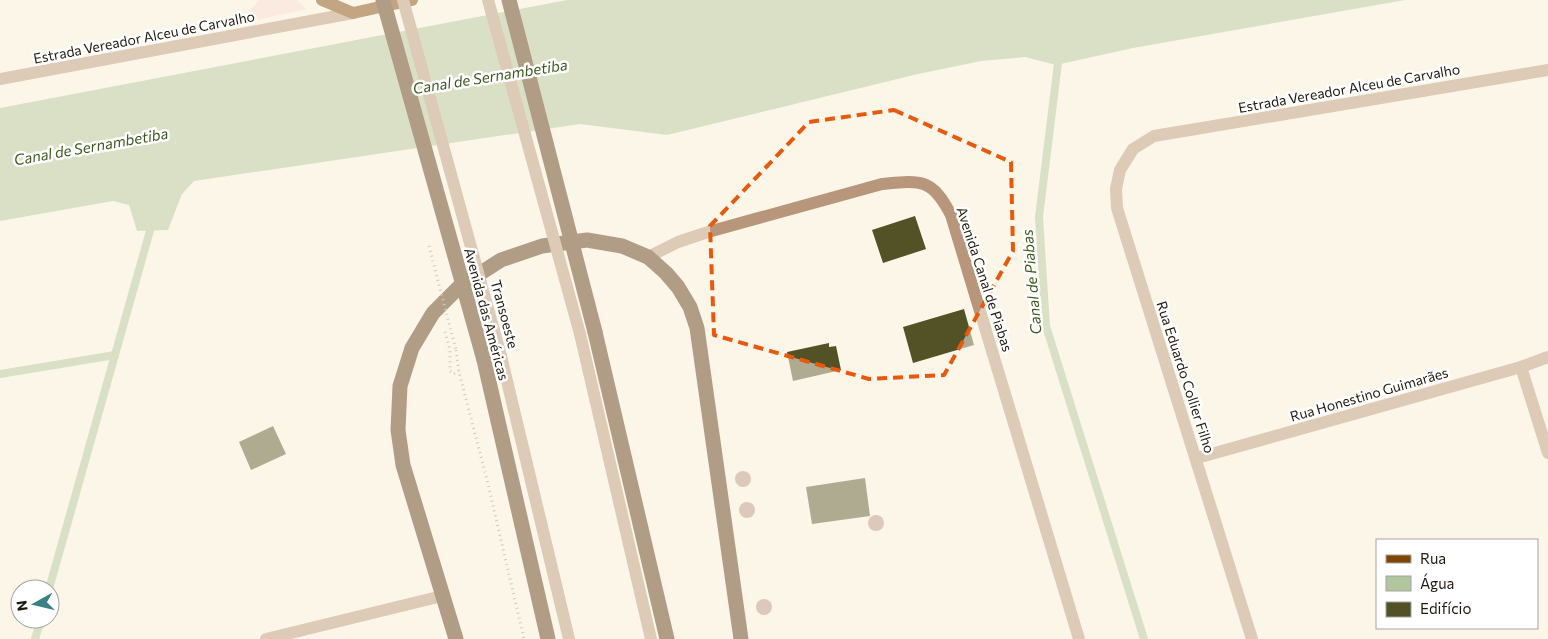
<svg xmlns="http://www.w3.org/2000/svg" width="1548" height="639" viewBox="0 0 1548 639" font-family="Commissioner,sans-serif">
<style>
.green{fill:#fadcd4}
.water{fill:#b0c69c}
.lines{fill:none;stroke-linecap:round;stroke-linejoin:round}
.stream{stroke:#b0c69c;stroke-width:8}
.building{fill:#535126}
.path{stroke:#9b9589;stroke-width:3;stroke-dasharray:1 4;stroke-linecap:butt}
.minor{stroke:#b8967b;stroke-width:12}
.major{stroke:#7e4503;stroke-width:12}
.highway{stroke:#58320d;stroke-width:15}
.path-bridge{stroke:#9b9589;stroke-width:3;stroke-dasharray:1 4;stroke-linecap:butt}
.minor-bridge{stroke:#b8967b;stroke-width:12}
.highway-bridge{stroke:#58320d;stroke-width:15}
.tree{fill:#b89283}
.marked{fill:none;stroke:#e8590c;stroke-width:4;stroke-dasharray:10 6;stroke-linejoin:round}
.labels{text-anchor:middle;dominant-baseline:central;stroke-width:5;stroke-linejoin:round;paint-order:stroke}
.street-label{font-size:14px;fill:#1f190e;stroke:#fff}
.water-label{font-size:15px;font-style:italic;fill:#3c581d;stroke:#fff}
</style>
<rect width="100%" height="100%" fill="#fcf6e9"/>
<path class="green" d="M259 0H296L307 9 239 24Z"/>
<path class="water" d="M567 0H1405L1133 48 1056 65 1025 57 981 61 918 74 667 135 580 124 194 181 182 194 168 230 137 231 129 205 113 201 0 221V108Z"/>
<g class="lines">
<g class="stream">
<path d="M1059 55 1039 217 1046 326 1144 639"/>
<path d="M0 374 115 355"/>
<path d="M49 589 153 220"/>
<path d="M35 639 41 619"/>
</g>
</g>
<g class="building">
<path d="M915 216 926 249 883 263 872 230Z"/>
<path d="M964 309 974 345 913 363 903 327Z"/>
<path d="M829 343V347L836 346 841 370 793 381 787 352Z"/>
<path d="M273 426 286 454 251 470 239 442Z"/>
<path d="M865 478 870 516 812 524 806 487Z"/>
</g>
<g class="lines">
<g class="path">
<path d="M445 332 450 350V371L453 374 459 372"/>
<path d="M456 350 459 372 488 484 524 639"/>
</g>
<g class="minor">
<path d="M0 79 353 13"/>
<path d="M648 257 678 242 708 232 882 184C921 180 932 178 951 215L1079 639"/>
<path d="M580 334 651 639"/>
<path d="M501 356 569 639"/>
<path d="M1521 367 1548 453"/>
<path d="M1197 458 1521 367 1548 357"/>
<path d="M266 639 442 596"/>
<path d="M1252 639 1117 208 1116 189 1120 170 1133 149 1154 136 1548 70"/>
</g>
<path class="major" d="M322 0 353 13 412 0"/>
<g class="highway">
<path d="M595 332 667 639"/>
<path d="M484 360 548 639"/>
<path d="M456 639 403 465 398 430 400 386 412 348 433 313 459 287 501 260 542 246 587 240 622 246 648 257 666 273 678 287 690 307 697 328 741 639"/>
</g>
<path class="path-bridge" d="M429 246 456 350"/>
<g class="minor-bridge">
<path d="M403 0 501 356"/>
<path d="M488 0 580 334"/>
</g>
<g class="highway-bridge">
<path d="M383 0 484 360"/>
<path d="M509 0 595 332"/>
</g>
</g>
<g class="tree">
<circle cx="743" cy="479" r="8"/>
<circle cx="747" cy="510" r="8"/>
<circle cx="876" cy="523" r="8"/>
<circle cx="764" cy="607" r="8"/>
</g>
<path d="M0 0H1548V639H0ZM894 110 1011 162 1013 251 944 375 869 379 714 335 710 226 809 122Z" fill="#fcf6e9" fill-opacity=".55" fill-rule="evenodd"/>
<path class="marked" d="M894 110 1011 162 1013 251 944 375 869 379 714 335 710 226 809 122Z"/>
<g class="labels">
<g class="street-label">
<text transform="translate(144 37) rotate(-11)">Estrada Vereador Alceu de Carvalho</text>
<text transform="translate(1349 88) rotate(-10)">Estrada Vereador Alceu de Carvalho</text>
<text transform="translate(985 279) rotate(72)">Avenida Canal de Piabas</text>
<text transform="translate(487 314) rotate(75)">Avenida das Américas</text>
<text transform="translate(505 314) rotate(75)">Transoeste</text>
<text transform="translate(1186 377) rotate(72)">Rua Eduardo Collier Filho</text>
<text transform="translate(1369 394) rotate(-16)">Rua Honestino Guimarães</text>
</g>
<g class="water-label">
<text transform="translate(490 76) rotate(-9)">Canal de Sernambetiba</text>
<text transform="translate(91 146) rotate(-10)">Canal de Sernambetiba</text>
<text transform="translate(1031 282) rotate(-95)">Canal de Piabas</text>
</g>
</g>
<rect x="1376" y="539" width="162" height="90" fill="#ffffff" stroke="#a5a39f"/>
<rect x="1386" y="555" width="25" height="8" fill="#7e4503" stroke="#a5a39f"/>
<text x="1420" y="564" font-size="15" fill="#1f190e">Rua</text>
<rect x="1386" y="576" width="25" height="15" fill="#b0c69c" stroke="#a5a39f"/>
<text x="1420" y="589" font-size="15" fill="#1f190e">Água</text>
<rect x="1386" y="602" width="25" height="15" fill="#535126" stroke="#a5a39f"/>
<text x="1420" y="614" font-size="15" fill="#1f190e">Edifício</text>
<g transform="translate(35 604) rotate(262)"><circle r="24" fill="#ffffff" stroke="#a5a39f"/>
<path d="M0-4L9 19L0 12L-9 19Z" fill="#398186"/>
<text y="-8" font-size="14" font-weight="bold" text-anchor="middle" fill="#1f190e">N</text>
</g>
</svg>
